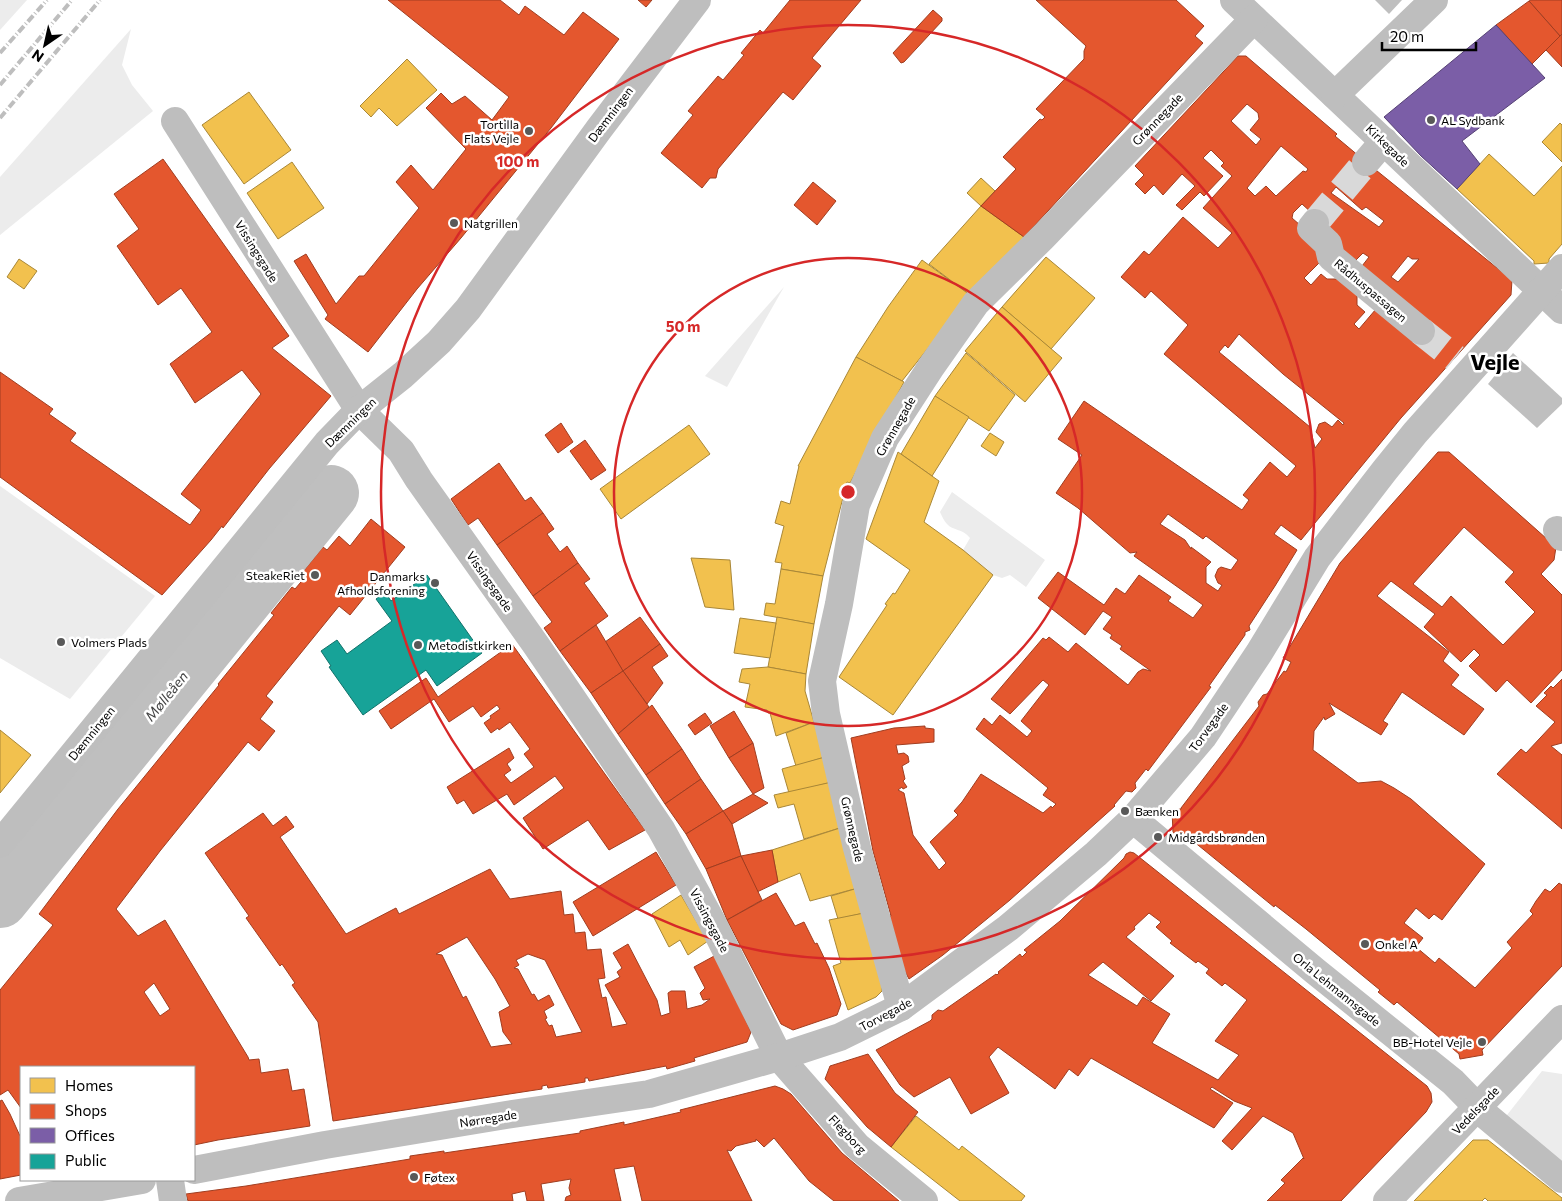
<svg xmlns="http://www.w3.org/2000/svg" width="1562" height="1201" viewBox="0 0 1562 1201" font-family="Commissioner,sans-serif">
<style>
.green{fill:#ececec}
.water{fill:#bfbfbf}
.homes{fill:#f2c14e;stroke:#a98737}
.shops{fill:#e4572e;stroke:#a03d20;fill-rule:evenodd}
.offices{fill:#7b5ea7;stroke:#564275}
.public{fill:#17a398;stroke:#10726a}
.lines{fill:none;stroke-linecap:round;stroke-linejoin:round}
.river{stroke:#bfbfbf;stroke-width:56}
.minor-tunnel{stroke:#d9d9d9;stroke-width:28;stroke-dasharray:28 14;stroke-linecap:butt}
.minor{stroke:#bebebe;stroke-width:28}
.rail{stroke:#bebebe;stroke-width:4;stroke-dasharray:8 2.5 1 2.5;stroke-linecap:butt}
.ring{fill:none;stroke:#d62828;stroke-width:2.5}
.poi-dot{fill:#595959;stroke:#fff;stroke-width:2}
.labels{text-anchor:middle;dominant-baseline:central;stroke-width:5;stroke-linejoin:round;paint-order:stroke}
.street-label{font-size:12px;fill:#000;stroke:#fff}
.poi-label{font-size:12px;fill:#000;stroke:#fff;text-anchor:start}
.water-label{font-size:14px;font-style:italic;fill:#444;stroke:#fff}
.town-label{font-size:22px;font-weight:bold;fill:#000;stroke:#fff}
.centre{fill:#d62828;stroke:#fff;stroke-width:2.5}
.ring-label{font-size:15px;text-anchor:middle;font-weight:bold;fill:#d62828;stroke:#fff;stroke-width:5;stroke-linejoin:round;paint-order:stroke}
</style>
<rect width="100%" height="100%" fill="#fff"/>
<g class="green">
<path d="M0 0H27L0 30Z"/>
<path d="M131 29 122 65 132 85 153 111 0 235V177Z"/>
<path d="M784 287 727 387 705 376Z"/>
<path d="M0 486 155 596 70 699 0 658Z"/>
<path d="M952 492 1045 560 1026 587 1010 575 1002 578 993 575 963 550 970 538C962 528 953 531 947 524 944 521 942 516 940 512Z"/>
<path d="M1542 1071 1562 1074V1167L1503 1120Z"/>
</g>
<g class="water">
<path d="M1375 0H1402L1389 14Z"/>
<path d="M1513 353 1562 398V404L1537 428 1488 384Z"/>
</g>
<g class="homes">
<path d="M407 59 437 90 397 126 379 108 371 117 360 106Z"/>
<path d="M249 92 291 150 244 184 202 125Z"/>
<path d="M1560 123 1562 125V162L1542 142Z"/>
<path d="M1489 154 1534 196 1562 166V244L1549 259V263L1534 264V261L1457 189Z"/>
<path d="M292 162 324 208 278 239 247 193Z"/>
<path d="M981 178 995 191 981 206 967 193Z"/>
<path d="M981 206 1024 237 970 295 929 264Z"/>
<path d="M1046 257 1095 298 1051 349 1002 307Z"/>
<path d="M19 259 37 271 24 289 7 277Z"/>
<path d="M922 260 970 295 902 381 856 357 888 307Z"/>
<path d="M1002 307 1062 358 1025 402 965 351Z"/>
<path d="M966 353 1015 395 989 431 935 396Z"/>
<path d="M856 357 904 382 850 483 847 482 823 576 781 569 782 563 775 562 784 526 775 523 781 501 790 504 799 466H798Z"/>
<path d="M935 396 969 417 932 476 901 454Z"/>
<path d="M689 425 710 454 621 519 600 489Z"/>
<path d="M990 433 1004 442 996 456 981 446Z"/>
<path d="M898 452 939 481 924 522 963 550 993 575 893 715 839 677 887 605 885 604 893 593 895 594 910 570 866 539Z"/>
<path d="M691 558 730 560 734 610 705 607Z"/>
<path d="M781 569 823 576 814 624 764 615 766 603 775 604Z"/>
<path d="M777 617 814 624 806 674 768 667Z"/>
<path d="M740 618 776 623 770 658 734 653Z"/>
<path d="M768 667 806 674 805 691 814 722 776 736 770 713H768L767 710 745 707 750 684 739 682 742 669Z"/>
<path d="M814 722 825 757 796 766 786 733Z"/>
<path d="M0 730 31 755 0 793Z"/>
<path d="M825 757 832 782 789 793 782 769Z"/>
<path d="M832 782 843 827 804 839 794 804 778 808 774 795Z"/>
<path d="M843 827 858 888 810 901 800 873 778 882 772 850Z"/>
<path d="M858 888 864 913 838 919 831 896Z"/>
<path d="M681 895 708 941 688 955 680 940 669 947 652 914Z"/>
<path d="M864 913 882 985V991L876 997 848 1010 833 966 841 963 829 920Z"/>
<path d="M916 1116 959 1150 962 1146 1025 1196 1021 1201H960L891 1147Z"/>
<path d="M1473 1140H1488L1562 1198V1201H1488L1485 1198 1482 1201H1414Z"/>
</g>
<g class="shops">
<path d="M388 0H500L519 15 525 6 564 35 583 12 619 39 551 128 461 238 417 289 368 352 325 319 328 315 294 261 306 254 336 304 359 276H364L419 208 396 182 411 165 433 190 466 149 426 108 441 93 452 104 465 96 492 120 509 97Z"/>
<path d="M638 0H652L646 7Z"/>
<path d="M790 0H861L812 58 821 66 793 100 783 92 718 169 716 178H710L702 188 661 153 693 115 688 111 718 76 723 80 744 55 741 53 760 30 763 33Z"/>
<path d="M1036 0H1176L1204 26 1195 36 1203 43 1024 237 981 206 1016 169 1003 157 1040 119 1042 120 1045 117 1036 109 1084 59V51L1086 46Z"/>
<path d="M1531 0H1562V34L1560 36 1529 1Z"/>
<path d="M1529 1 1560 36 1532 64 1496 25Z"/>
<path d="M933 10 942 18V21L904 62 901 63 893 53Z"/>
<path d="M1562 34V67L1546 50Z"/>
<path d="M1238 56H1246L1337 134 1335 136 1366 162 1512 280 1511 295 1401 418 1301 540 1281 525 1274 534 1297 550 1275 586 1249 626 1250 630 1245 632V635L1209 686 1211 687 1148 771 1146 769 1135 783 1136 788 1132 792 1126 791 1114 805 1115 806 1010 900 943 955 909 979 890 943 885 918 891 916 873 851 851 738 894 728 925 726V728L934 729V742L896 745 898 754 904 753 908 756 909 762 902 766 905 779 903 781 907 787 903 789 902 787 898 790 904 793 913 835 939 870 946 863 930 842 958 815 954 811 962 802 981 774 1043 813 1051 806 1052 808 1056 804 1043 795 1048 788 976 729 984 718 992 725 1000 715 1027 737 1032 731 1021 721 1049 685 1043 680 1010 714 991 699 1043 638 1046 640 1049 637 1068 652 1076 643 1128 685 1138 672 1143 669 1151 671 1120 649 1122 646 1110 638 1112 635 1103 629 1112 617 1103 611 1085 635 1038 598 1058 572 1104 605 1116 588 1125 594 1139 575 1171 597 1168 601 1193 618 1203 605 1134 556 1137 552 1130 553 1078 508 1056 493 1082 455 1058 439 1084 401 1242 510 1249 500 1243 495 1270 462 1287 477 1296 466 1164 354 1188 325 1151 291 1145 298 1121 277 1144 251 1149 255 1183 217 1218 248 1232 233 1203 208 1232 176 1221 166 1224 163 1211 150 1203 158 1223 176 1204 196 1200 192 1182 210 1176 205 1195 186 1182 174 1163 195 1154 185 1145 194 1135 184 1144 175 1135 166ZM1247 104 1258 113 1259 119 1250 130 1261 139 1256 145 1231 121ZM1281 146 1308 169 1306 172 1303 171 1276 196 1266 186 1255 196 1247 188ZM1336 187 1362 210 1366 207 1384 221 1379 227 1331 193ZM1302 204 1313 214 1343 258H1354L1356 260 1363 253 1369 257 1362 266 1376 309 1359 329 1354 324 1365 312 1357 305V294L1341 279H1327L1321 274 1311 285 1304 278 1322 260 1325 247 1292 218 1293 213ZM1408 256 1412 259H1419L1398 282 1391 277ZM1239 334 1283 374 1344 423 1343 425 1338 420 1332 427 1325 422 1319 424 1316 432 1322 439 1315 448 1310 427 1219 352 1225 345 1228 348ZM1168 514 1203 539 1206 536 1238 560 1231 570 1221 567 1218 569 1215 576 1218 583 1222 585 1218 591 1206 583V567L1211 562 1191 547V549L1185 540 1160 524Z"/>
<path d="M163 159 289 336 272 348 331 396 269 469 223 528 222 526 211 540 162 595 0 477V372L53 409 49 414 76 433 70 441 190 525 201 510 181 494 261 394 242 370 195 403 170 364 212 332 181 288 158 305 117 246 139 229 114 194Z"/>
<path d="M813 182 836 201 817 225 794 205Z"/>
<path d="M561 423 573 442 558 453 545 435Z"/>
<path d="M585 440 606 470 591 480 570 451Z"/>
<path d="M1438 452H1449L1556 547 1554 560 1541 574 1562 595V670L1531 703 1507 680 1496 692 1469 666 1480 655 1474 649 1461 662 1424 627 1435 614 1391 581 1377 596 1449 652 1443 661 1459 675 1451 685 1484 709 1464 735 1402 692 1383 721 1388 724 1381 735 1329 703 1335 714 1325 720 1324 717 1314 731 1313 750 1358 783 1381 781 1394 788 1411 799 1485 864 1442 920 1434 914 1429 919 1416 908 1404 923 1423 938 1416 947 1435 963 1439 958 1475 988 1512 948 1507 942 1533 914 1530 911 1536 901 1545 889 1550 892 1559 883 1562 885V966L1482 1050 1483 1055 1460 1059 1459 1054 1397 1002 1394 1005 1378 992 1380 990 1306 929 1275 905 1274 907 1182 832 1173 833 1172 810 1181 809V808L1259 706 1258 702 1263 695 1267 694 1284 671 1286 672 1291 662 1283 658 1340 563ZM1464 527 1514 572 1505 582 1535 612 1503 645 1451 596 1442 607 1413 584Z"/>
<path d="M499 463 525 501 531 497 543 513 497 545 478 518 468 525 451 499Z"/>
<path d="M543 513 554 529 547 534 560 552 567 546 578 563 533 596 497 545Z"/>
<path d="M371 519 405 547 350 615 339 606 266 696 273 702 260 719 275 731 259 751 248 742 160 851 116 909 138 936 165 920 248 1057 249 1060 259 1059 261 1073 288 1069 292 1091 304 1089 310 1126 218 1140 194 1145V1067H21V1108L8 1090 0 1095V990L53 925 39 914 118 809 219 685 218 684 274 615 271 613 292 587 295 589 306 576 302 573 323 547 327 550 339 536 350 546ZM154 983 170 1009 160 1016 144 992Z"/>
<path d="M578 563 590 579 584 583 608 616 560 651 544 628 552 622 533 596Z"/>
<path d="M640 617 660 644 623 671 605 642Z"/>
<path d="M596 625 623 671 591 693 560 651Z"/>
<path d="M512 644 645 830 609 850 588 820 543 849 523 818 564 788 555 776 514 805 507 794 473 814 464 800 457 804 447 787 509 748 514 758 507 764 511 770 504 775 511 783 534 767 524 754 530 749 510 722 499 730 498 728 491 733 484 723 491 718 490 716 500 709 497 705 481 717 473 706 449 722 434 699 391 729 379 711 426 678 438 697Z"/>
<path d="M660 644 668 656 652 667 663 683 647 704 623 671Z"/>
<path d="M623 671 649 707 618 734 591 693Z"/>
<path d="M1562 679V743L1551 746 1562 755V829L1497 774 1521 749 1526 753 1555 722 1536 706 1547 695 1544 693 1551 686 1553 688Z"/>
<path d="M652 705 682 749 646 775 618 734Z"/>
<path d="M734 711 753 743 729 758 710 726Z"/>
<path d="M705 713 712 723 695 735 688 725Z"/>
<path d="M753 743 764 788 753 794 729 758Z"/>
<path d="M682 749 701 779 665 804 646 775Z"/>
<path d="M701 779 723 811 686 834 665 804Z"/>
<path d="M753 794 768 803 732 824 723 811Z"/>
<path d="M723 811 732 824 741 856 706 869 686 834Z"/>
<path d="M263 813 273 826 286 816 294 827 280 837 346 934 396 908 399 914 490 869 510 899 561 891 564 915 573 914 575 933 585 932 587 950 601 949 605 978 598 979 602 998 606 997 612 1027 627 1024 605 985 620 977 617 972 622 968 613 953 628 944 657 1000 661 1016 670 1013 668 993 671 991H685L687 1009 702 1005 710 999 703 1000 700 993 705 988 694 967 716 955 751 1032 747 1042 694 1058 695 1061 667 1069 666 1066 589 1081 588 1078H585V1082L548 1088 547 1085 542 1086V1089L333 1121 318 1022 292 985 295 983 282 964 280 966 246 918 249 916 205 853ZM467 937 495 979 510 1006 499 1012 503 1032 512 1044 491 1047 466 996 463 998 442 955 436 954ZM528 954 545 960 582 1032 556 1037 552 1025 549 1026 545 1019 547 1018 544 1011 554 1005 549 995 538 1001 534 994 532 995 518 969 514 968 519 965 516 960Z"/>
<path d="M772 850 778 882 757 892 741 856Z"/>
<path d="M656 852 676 885 593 936 573 902Z"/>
<path d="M1130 852 1134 853 1427 1086 1431 1093 1432 1102 1426 1112 1341 1201H1267L1285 1183 1281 1180 1303 1158 1304 1159 1293 1133 1263 1116 1232 1150 1222 1141 1252 1108 1234 1101 1212 1087 1210 1089 1233 1103 1214 1128 1091 1058 1078 1076 1069 1069 1055 1089 998 1047 989 1057 1009 1093 971 1114 950 1077 914 1097 900 1085 876 1050 930 1021 932 1019V1015L938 1010 943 1011 996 974 997 975 999 973 998 972 1020 954 1022 957 1027 952 1024 950 1060 921 1124 858 1126 854ZM1149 913 1161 922 1156 927 1172 941 1170 943 1196 963 1198 961 1209 969 1206 973 1222 986 1225 983 1247 1000 1215 1041 1239 1055 1218 1080 1152 1043 1170 1014 1143 997 1137 1006 1088 975 1103 962 1151 1001 1174 976 1126 937 1135 929 1134 927Z"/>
<path d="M741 856 762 900 727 920 706 869Z"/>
<path d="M776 893 795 926 804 922 815 944 817 943 829 968 841 1004 837 1015 793 1030 781 1024 727 920Z"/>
<path d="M868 1054 895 1093 918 1112 891 1147 867 1127 825 1079 830 1066Z"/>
<path d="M775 1086 783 1089 791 1094 842 1153 899 1201H834L809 1181 774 1138 764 1147 756 1139V1141L736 1146 731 1151 727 1150 752 1201H642L634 1166 614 1169 621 1201H565L566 1197 571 1195 569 1188 571 1179 541 1184 544 1201H527L525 1191 512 1194 513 1201H188L186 1194 246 1186 410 1159V1156L444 1151V1153L580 1133V1131L624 1122V1125L681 1112 680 1110Z"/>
<path d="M2 1100 10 1114 20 1136H21V1175L0 1179V1101Z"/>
</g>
<path class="offices" d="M1496 25 1545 78 1462 141 1480 164 1457 189 1421 156 1384 117Z"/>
<path class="public" d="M427 575 482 653 437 686 426 670 363 715 329 667 331 666 321 651 337 640 347 654 392 621 376 599 385 592 391 601Z"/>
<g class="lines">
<path class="river" d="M0 900 331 493"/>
<g class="minor-tunnel">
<path d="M1315 223 1366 162"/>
<path d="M1421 331 1455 358"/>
</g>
<g class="minor">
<path d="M1234 0 1562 310"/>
<path d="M1335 95 1434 0"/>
<path d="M175 121 359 410 401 451 419 480 536 645 661 829 711 920 779 1057 857 1146 924 1201"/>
<path d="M1366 162 1384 141"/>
<path d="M1315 223 1311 228 1328 244 1331 257 1421 331"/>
<path d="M1557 530 1562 537"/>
<path d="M1133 819 1315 971 1453 1082 1484 1114 1562 1179"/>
<path d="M0 844 327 443 359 410 403 375 439 342 468 309 599 129 697 0"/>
<path d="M901 1007 857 848 826 714 822 681 839 604 856 505 885 438 931 367 976 303 1042 238 1254 19"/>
<path d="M194 1170 325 1145 506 1115 649 1094 779 1057 840 1037 901 1007 1008 928 1096 854 1133 819 1203 737 1259 653 1317 558 1385 470 1415 433 1562 268"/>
<path d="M170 1180 173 1201"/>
<path d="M19 1201 142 1180"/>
<path d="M1387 1201 1562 1019"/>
</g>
<g class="rail">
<path d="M0 53 47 0"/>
<path d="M0 85 72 0"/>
<path d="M0 118 100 0"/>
</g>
</g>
<g class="ring">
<circle cx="848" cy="492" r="234"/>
<circle cx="848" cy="492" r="467"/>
</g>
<g class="poi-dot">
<circle cx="1431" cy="120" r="5"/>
<circle cx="529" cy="131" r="5"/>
<circle cx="454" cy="223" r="5"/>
<circle cx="315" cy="575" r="5"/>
<circle cx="435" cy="583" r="5"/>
<circle cx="61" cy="642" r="5"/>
<circle cx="418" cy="645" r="5"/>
<circle cx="1125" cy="811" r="5"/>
<circle cx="1158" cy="837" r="5"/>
<circle cx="1365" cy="944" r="5"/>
<circle cx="1482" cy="1042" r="5"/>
<circle cx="414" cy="1177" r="5"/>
</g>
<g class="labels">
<g class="street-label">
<text transform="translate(610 114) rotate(-53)">Dæmningen</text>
<text transform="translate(1157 119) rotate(-46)">Grønnegade</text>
<text transform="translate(1388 145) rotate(44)">Kirkegade</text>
<text transform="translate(257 251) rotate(58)">Vissingsgade</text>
<text transform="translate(1371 290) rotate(40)">Rådhuspassagen</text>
<text transform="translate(350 422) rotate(-44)">Dæmningen</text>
<text transform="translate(895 426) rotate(-60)">Grønnegade</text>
<text transform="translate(490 581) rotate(55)">Vissingsgade</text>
<text transform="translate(1208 727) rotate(-54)">Torvegade</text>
<text transform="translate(91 733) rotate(-51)">Dæmningen</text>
<text transform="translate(853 829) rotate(77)">Grønnegade</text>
<text transform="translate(710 920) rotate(62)">Vissingsgade</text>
<text transform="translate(1337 989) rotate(39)">Orla Lehmannsgade</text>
<text transform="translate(885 1014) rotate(-28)">Torvegade</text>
<text transform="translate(1475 1110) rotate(-46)">Vedelsgade</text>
<text transform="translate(488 1118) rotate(-9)">Nørregade</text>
<text transform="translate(848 1134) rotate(47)">Flegborg</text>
</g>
<g class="poi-label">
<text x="1441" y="120">AL Sydbank</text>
<text x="519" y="124" text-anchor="end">Tortilla<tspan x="519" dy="14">Flats Vejle</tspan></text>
<text x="464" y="223">Natgrillen</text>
<text x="305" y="575" text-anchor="end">SteakeRiet</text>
<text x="425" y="576" text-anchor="end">Danmarks<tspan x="425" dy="14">Afholdsforening</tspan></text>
<text x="71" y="642">Volmers Plads</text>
<text x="428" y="645">Metodistkirken</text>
<text x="1135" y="811">Bænken</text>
<text x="1168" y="837">Midgårdsbrønden</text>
<text x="1375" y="944">Onkel A</text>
<text x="1472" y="1042" text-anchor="end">BB-Hotel Vejle</text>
<text x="424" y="1177">Føtex</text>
</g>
<g class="water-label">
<text transform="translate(166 696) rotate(-51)">Mølleåen</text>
</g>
<g class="town-label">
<text x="1495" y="361">Vejle</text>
</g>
</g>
<circle cx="848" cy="492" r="8" class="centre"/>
<g class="ring-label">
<text x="518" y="167">100 m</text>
<text x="683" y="332">50 m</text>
</g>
<rect x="20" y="1066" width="175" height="115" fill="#ffffff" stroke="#999999"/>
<rect x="30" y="1078" width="25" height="15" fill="#f2c14e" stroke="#999999"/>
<text x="65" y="1091" font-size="15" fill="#000000">Homes</text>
<rect x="30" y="1104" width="25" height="15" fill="#e4572e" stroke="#999999"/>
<text x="65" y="1116" font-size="15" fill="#000000">Shops</text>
<rect x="30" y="1128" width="25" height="15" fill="#7b5ea7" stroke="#999999"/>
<text x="65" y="1141" font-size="15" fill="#000000">Offices</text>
<rect x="30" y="1154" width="25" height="15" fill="#17a398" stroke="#999999"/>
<text x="65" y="1166" font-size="15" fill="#000000">Public</text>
<g transform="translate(45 45) rotate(214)" stroke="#ffffff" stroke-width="4" paint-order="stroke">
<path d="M0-4L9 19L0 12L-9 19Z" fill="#000000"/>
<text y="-8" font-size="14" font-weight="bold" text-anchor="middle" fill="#000000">N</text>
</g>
<path d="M1382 42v8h94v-8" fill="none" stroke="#000000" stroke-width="2.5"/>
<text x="1390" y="42" font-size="15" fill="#000000" stroke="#ffffff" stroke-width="4" paint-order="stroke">20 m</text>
</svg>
